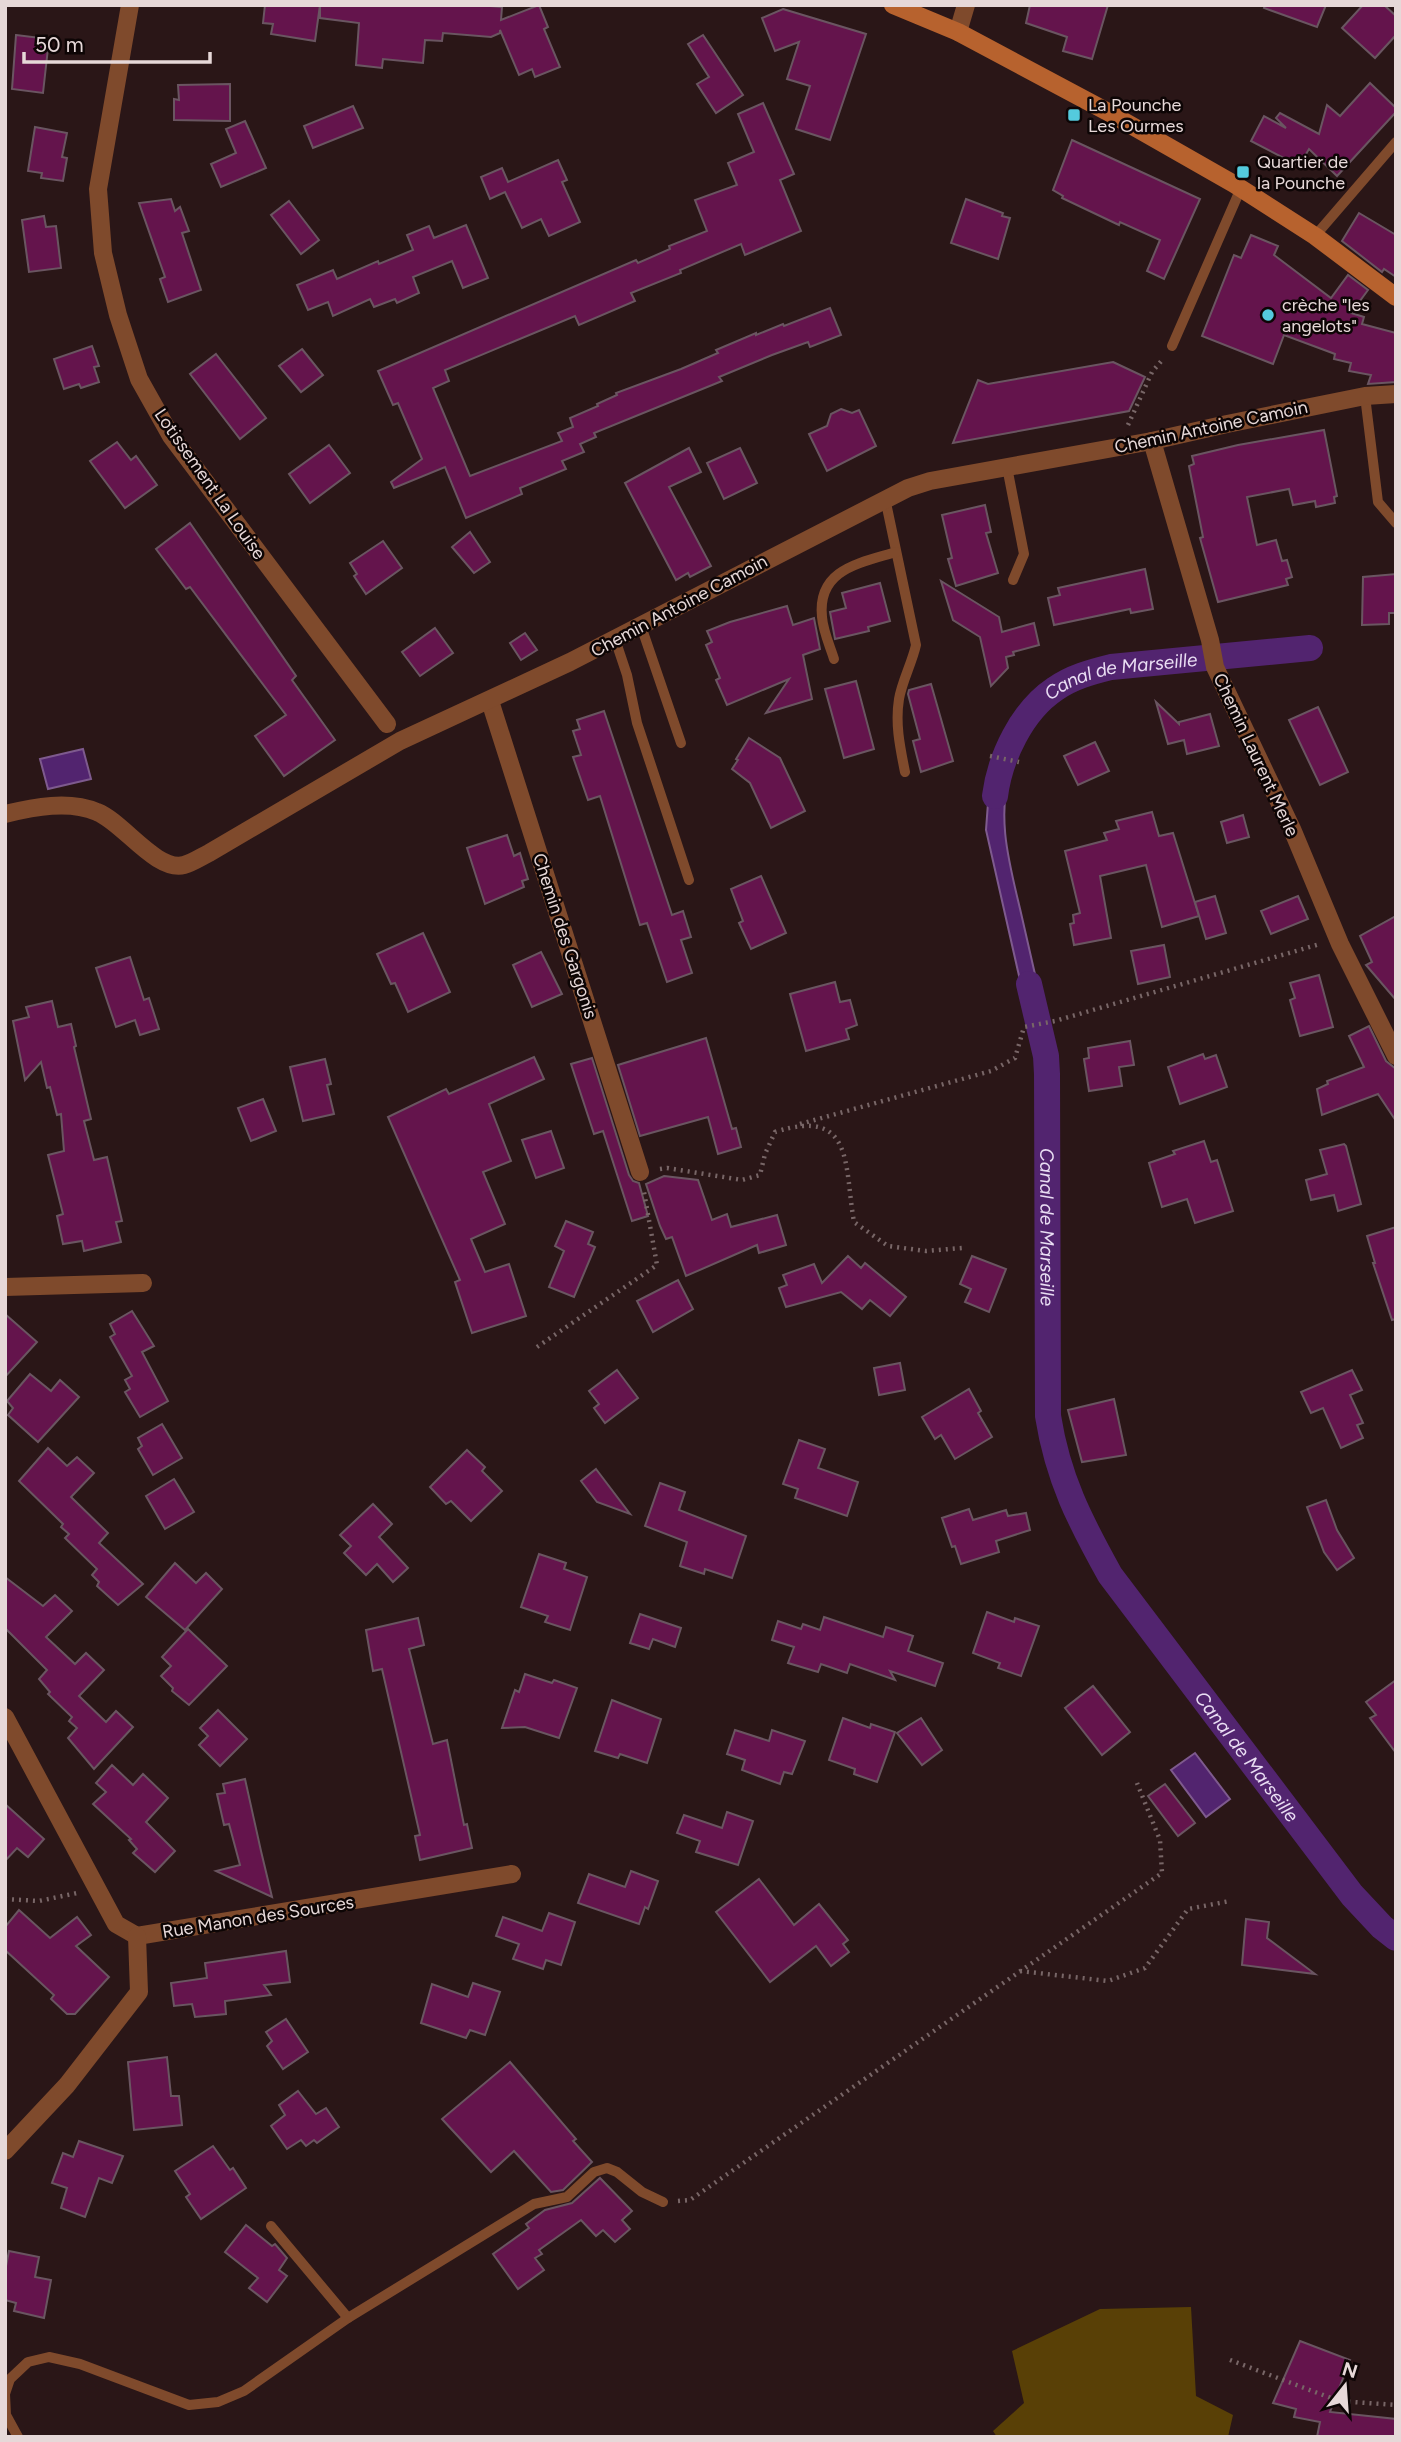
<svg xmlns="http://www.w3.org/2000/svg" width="1401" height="2442" viewBox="0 0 1401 2442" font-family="Figtree,sans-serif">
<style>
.forest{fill:#594006}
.water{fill:#52246f;stroke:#7e5a8e;stroke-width:2}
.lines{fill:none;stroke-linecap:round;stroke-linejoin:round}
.canal{stroke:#52246f;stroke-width:26}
.building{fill:#64144c;stroke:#6a5561;stroke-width:2}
.path{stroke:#786667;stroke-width:4.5;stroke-dasharray:2 5;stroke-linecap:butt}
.lane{stroke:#7f4a2c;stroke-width:10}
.street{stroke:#7f4a2c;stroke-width:18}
.secondary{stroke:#b7622e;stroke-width:18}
.poi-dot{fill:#54cadd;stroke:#0d0505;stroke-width:2.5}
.labels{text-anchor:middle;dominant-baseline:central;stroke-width:5;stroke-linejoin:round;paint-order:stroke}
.poi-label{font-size:18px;fill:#e6d8d8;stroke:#0d0505;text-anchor:start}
.street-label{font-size:18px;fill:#e6d8d8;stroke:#0d0505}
.water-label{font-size:19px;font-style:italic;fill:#e9ddf3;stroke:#0d0505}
</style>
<rect width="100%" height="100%" fill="#2a1617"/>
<path class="forest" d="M1191 2307 1196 2396 1233 2415 1228 2437H997L993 2431 1024 2403 1012 2351 1100 2309Z"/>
<g class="water">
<path d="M83 749 91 779 48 789 40 759Z"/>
<path d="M995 761 1011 766C996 818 1009 862 1021 913 1029 948 1037 983 1045 1018L1029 1020 986 830 990 776Z"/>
<path d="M1195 1753 1230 1799 1206 1817 1171 1770Z"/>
</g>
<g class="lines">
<g class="canal">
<path id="s1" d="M995 796C1000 757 1022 711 1055 689 1072 677 1091 672 1111 667L1310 648"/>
<path id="s2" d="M1029 984 1046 1056 1047 1074 1048 1416C1058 1479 1080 1521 1110 1575L1352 1895 1382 1927 1396 1938"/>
</g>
</g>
<g class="building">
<path d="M265 5H320L315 41 271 34 273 24 263 23Z"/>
<path d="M320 5H478L502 7 501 20 539 5 548 27 544 29 560 67 535 77 532 69 519 75 500 30V33L491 37 443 33 442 41 425 40 423 63 383 59 382 68 356 65 359 23 320 18Z"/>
<path d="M1030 5H1108L1092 59 1063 51 1067 37 1026 23Z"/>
<path d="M1265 5H1326L1317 27 1264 8Z"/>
<path d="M1363 5H1384L1396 16V35L1375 58 1342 28Z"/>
<path d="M783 9 866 34 830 140 796 129 810 86 787 79 799 42 775 51 762 18Z"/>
<path d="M16 35 49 39 43 93 12 89Z"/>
<path d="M703 35 743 95 716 113 697 84 709 77 688 44Z"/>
<path d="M1370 83 1396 108V112L1337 176 1309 149 1299 166 1251 141 1264 116 1286 128 1276 118 1280 113 1319 134 1327 105 1340 116Z"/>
<path d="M230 84V121L174 120V99L179 100 178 85Z"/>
<path d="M763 103 794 174 780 180 801 231 745 255 741 244 680 270 681 273 631 293 635 301 579 325 575 316 445 370 449 381 433 388 470 476 562 441 558 433 573 427 570 418 598 406 597 404 617 395 616 393 681 369 718 353 716 350 756 333V335L783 324 784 326 830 308 841 335 810 347 808 342 772 355 719 377 722 381 594 433 596 437 580 444 584 452 562 461 566 469 520 488 522 494 466 518 445 467 394 488 391 482 422 459 398 403 393 405 378 371 636 260 638 263 670 249 669 246 707 231 695 200 737 185 728 163 754 152 738 114Z"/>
<path d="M353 106 363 128 313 148 304 126Z"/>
<path d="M245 121 266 168 221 187 211 164 236 153 226 129Z"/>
<path d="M35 127 67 133 62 157 67 158 63 181 41 178 42 173 28 171Z"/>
<path d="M1072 140 1200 199 1164 279 1147 271 1160 240 1120 222 1119 225 1062 198 1063 196 1053 190Z"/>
<path d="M558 160 567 180 562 182 580 222 549 236 541 219 522 228 505 192 490 199 481 177 502 168 508 182Z"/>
<path d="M171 199 175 211 180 207 189 231 182 233 201 290 168 302 160 279 165 277 139 203Z"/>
<path d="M966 199 1003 213 1002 216 1010 218 998 259 951 243Z"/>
<path d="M289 201 319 240 301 254 271 215Z"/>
<path d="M1359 213 1396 235V277L1384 269 1382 272 1342 241Z"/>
<path d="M44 216 46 227 56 226 61 268 29 272 22 220Z"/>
<path d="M466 225 488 278 463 288 452 261 413 277 419 293 397 303 395 299 374 307 370 299 333 316 328 302 308 310 297 285 333 270 337 279 378 261 379 264 413 250 407 235 429 226 434 238Z"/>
<path d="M1251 235 1278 246 1274 255 1331 298 1348 275 1368 290 1351 313 1364 317 1362 324 1396 333V382L1368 384 1371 375 1349 371 1351 363 1334 359 1335 354 1284 335 1273 364 1202 336 1234 255 1241 258Z"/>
<path d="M92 346 99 366 94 367 99 382 81 388 79 384 64 389 54 359Z"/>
<path d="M302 349 323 375 301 392 279 366Z"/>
<path d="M216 354 266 418 240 439 190 374Z"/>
<path d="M1113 362 1145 377 1129 411 953 443 978 380 988 384Z"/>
<path d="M841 409 852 413 859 410 876 446 827 471 809 434 827 426 831 414Z"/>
<path d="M1324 430 1337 496 1334 497 1335 503 1316 507 1315 501 1293 505 1289 489 1247 497 1257 545 1276 540 1282 561 1287 560 1292 577 1286 579 1288 585 1218 602 1200 538 1203 537 1189 466 1194 464 1192 456 1238 445Z"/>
<path d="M117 442 131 460 136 456 157 485 125 508 90 461Z"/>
<path d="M329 445 350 473 310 503 289 474Z"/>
<path d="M689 448 701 472 669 487 711 566 690 577 688 573 676 580 625 483Z"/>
<path d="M740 448 757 483 724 499 707 463Z"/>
<path d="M985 505 991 532 986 533 998 573 956 586 948 559 952 558 942 515Z"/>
<path d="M190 523 296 676 292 680 335 740 284 776 255 736 286 715 190 587 186 589 156 549Z"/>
<path d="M470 532 490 562 474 573 452 547Z"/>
<path d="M383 541 402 568 366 594 354 576 357 574 350 563Z"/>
<path d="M1145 569 1153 609 1131 613 1130 609 1054 625 1048 598 1060 595 1058 588Z"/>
<path d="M1396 574V613H1389V624L1362 625 1363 577Z"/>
<path d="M941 581 999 617 1002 632 1034 623 1039 645 1013 652 1014 655 1006 657 1008 668 991 686 980 637 953 620Z"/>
<path d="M880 583 890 621 868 627 869 631 835 639 830 612 846 608 842 593Z"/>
<path d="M787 606 793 625 814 618 820 649 803 655 812 699 766 713 789 679 727 705 716 680 720 678 706 645 712 642 707 631 730 622Z"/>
<path d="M435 628 453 653 420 676 402 652Z"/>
<path d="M525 633 537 650 521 660 510 643Z"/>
<path d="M856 681 874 749 844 758 825 689Z"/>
<path d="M931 684 953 761 921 772 913 741 920 739 908 694 909 690Z"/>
<path d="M1156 702 1179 724V722L1210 714 1219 746 1187 754 1184 740 1168 744Z"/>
<path d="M1318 707 1348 772 1320 785 1289 720Z"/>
<path d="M604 711 672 915 683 911 691 937 681 940 692 973 667 982 647 923 640 925 600 796 588 800 573 757 581 755 573 731 580 729 577 720Z"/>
<path d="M749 738 780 758 805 811 771 828 750 783 732 769 738 760 736 759Z"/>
<path d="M1095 742 1109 771 1078 785 1064 756Z"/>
<path d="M1152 812 1159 836 1173 833 1199 916 1162 927 1146 865 1100 876 1111 938 1074 945 1070 924 1074 923 1073 915 1080 913 1065 851 1107 840 1104 833 1119 829 1116 821Z"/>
<path d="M1243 815 1249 837 1227 843 1221 822Z"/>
<path d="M507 835 514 856 520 853 528 879 522 881 524 887 485 904 467 848Z"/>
<path d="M761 876 786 933 751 949 739 923 743 921 731 889Z"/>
<path d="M1215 896 1226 933 1206 939 1195 902Z"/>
<path d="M1298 896 1308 919 1271 934 1261 911Z"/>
<path d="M1396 916V1000L1366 965 1372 962 1360 936Z"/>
<path d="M423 933 450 992 408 1012 395 983 391 984 377 954Z"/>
<path d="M1164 945 1170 977 1138 984 1131 951Z"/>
<path d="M541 952 562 994 532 1007 513 965Z"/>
<path d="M130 957 144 1000 149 998 159 1029 140 1035 135 1020 116 1027 96 968Z"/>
<path d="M1319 975 1333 1027 1300 1036 1290 1000 1295 998 1290 983Z"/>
<path d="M835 982 840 1002 850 1000 857 1025 846 1029 849 1039 806 1051 790 994Z"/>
<path d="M52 1001 58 1027 71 1024 76 1046 74 1047 91 1119 84 1121 94 1160 107 1157 122 1221 116 1222 121 1242 84 1251 82 1241 63 1244 57 1216 63 1214 48 1155 64 1151 61 1114 57 1115 50 1087 47 1088 41 1062 25 1080 13 1021 29 1017 26 1007Z"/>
<path d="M1369 1026 1386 1061 1396 1069V1121L1378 1094 1322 1115 1317 1089 1328 1084 1327 1081 1364 1067 1349 1036Z"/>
<path d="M706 1038 732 1129 736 1128 741 1147 718 1154 708 1117 640 1136 618 1065Z"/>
<path d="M1130 1041 1134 1065 1119 1067 1122 1086 1089 1091 1084 1059 1089 1058 1088 1048Z"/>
<path d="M1203 1054 1205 1059 1216 1055 1227 1087 1180 1104 1168 1067Z"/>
<path d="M534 1057 544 1079 489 1104 511 1161 483 1172 505 1224 471 1239 485 1272 509 1264 526 1316 472 1333 455 1282 460 1280 388 1117 446 1089 449 1094Z"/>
<path d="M592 1058 629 1175 633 1181 639 1183 648 1216 632 1221 603 1131 594 1134 571 1064Z"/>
<path d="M325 1059 331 1084 327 1085 334 1114 303 1121 290 1067Z"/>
<path d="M263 1099 276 1131 251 1141 238 1108Z"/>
<path d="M551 1131 564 1168 536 1178 522 1140Z"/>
<path d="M1204 1141 1211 1162 1217 1160 1233 1211 1195 1223 1187 1199 1162 1207 1149 1163 1175 1154 1173 1151Z"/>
<path d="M1344 1144 1346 1146 1361 1204 1338 1211 1334 1195 1311 1200 1306 1180 1327 1174 1320 1150Z"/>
<path d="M664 1176 698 1180 712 1220 727 1214 731 1227 777 1215 786 1245 759 1253 757 1245 686 1276 672 1237 666 1239 660 1226 646 1184Z"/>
<path d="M566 1221 593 1232 588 1244 595 1247 574 1297 549 1287 564 1251 555 1246Z"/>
<path d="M1396 1227V1319L1392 1320 1373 1263H1375L1367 1236Z"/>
<path d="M848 1256 861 1268 865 1263 906 1297 890 1316 870 1300 862 1309 841 1292 786 1307 779 1288 787 1285 783 1275 814 1264 822 1283Z"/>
<path d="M972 1256 1006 1269 989 1312 965 1302 971 1289 960 1284Z"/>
<path d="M678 1280 693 1309 653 1332 637 1301Z"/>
<path d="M132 1311 154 1346 142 1352 168 1401 140 1417 125 1392 130 1389 125 1380 132 1376 110 1337 115 1334 110 1324Z"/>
<path d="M5 1314 37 1342 5 1377Z"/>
<path d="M900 1363 905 1390 879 1395 874 1368Z"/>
<path d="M617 1370 638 1398 605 1423 594 1408 599 1404 589 1391Z"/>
<path d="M1352 1370 1362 1390 1350 1395 1363 1423 1357 1425 1363 1438 1341 1448 1323 1408 1311 1413 1301 1392Z"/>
<path d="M30 1374 51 1391 60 1380 79 1397 38 1442 8 1415 13 1408 7 1401Z"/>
<path d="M969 1389 981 1411 978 1413 992 1437 955 1459 941 1435 935 1439 922 1417Z"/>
<path d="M1114 1399 1126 1455 1082 1462 1068 1410Z"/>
<path d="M162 1424 182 1458 153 1475 138 1449 142 1446 138 1438Z"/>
<path d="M799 1440 825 1449 818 1468 858 1482 847 1516 795 1498 798 1489 783 1484Z"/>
<path d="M48 1448 67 1466 77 1457 94 1473 71 1497 108 1533 99 1543 143 1584 118 1605 97 1586 99 1582 92 1575 97 1569 65 1538 69 1534 61 1527 63 1524 19 1481Z"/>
<path d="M467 1450 485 1467 482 1471 502 1491 471 1521 451 1501 446 1504 430 1487Z"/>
<path d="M596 1469 630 1514 597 1502 581 1481Z"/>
<path d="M174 1479 194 1512 165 1529 146 1496Z"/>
<path d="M660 1483 685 1492 679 1510 746 1536 732 1578 705 1569 704 1574 680 1566 687 1542 645 1526Z"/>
<path d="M1326 1500 1337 1530 1354 1558 1337 1570 1324 1552 1307 1507Z"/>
<path d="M373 1504 392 1524 379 1537 408 1568 393 1582 377 1564 366 1575 344 1553 351 1546 340 1535Z"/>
<path d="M969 1509 973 1520 1006 1510 1008 1516 1026 1513 1030 1530 996 1541 999 1552 961 1564 955 1546 952 1547 942 1518Z"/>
<path d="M539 1554 566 1563 564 1569 587 1577 570 1630 545 1622 548 1616 521 1607Z"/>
<path d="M175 1563 196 1583 206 1573 222 1589 185 1630 146 1597Z"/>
<path d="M5 1577 43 1606 55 1595 72 1611 46 1637 75 1664 86 1653 104 1670 79 1696 106 1722 116 1711 133 1727 94 1769 68 1738 77 1728 69 1721 72 1717 48 1694 50 1692 39 1679 47 1670 5 1628Z"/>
<path d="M987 1612 1014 1622 1015 1618 1039 1626 1021 1676 998 1668 1000 1663 973 1653Z"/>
<path d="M640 1614 681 1628 675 1647 653 1639 649 1649 630 1643Z"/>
<path d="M824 1617 883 1637 886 1627 913 1636 908 1651 943 1663 935 1686 890 1671 895 1680 850 1664 847 1673 821 1664 818 1672 788 1663 794 1647 772 1640 778 1621 801 1629 803 1624 820 1630Z"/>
<path d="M418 1618 424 1645 409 1649 433 1744 447 1740 464 1825 467 1824 472 1848 420 1860 415 1836 420 1835 382 1669 373 1671 366 1630Z"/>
<path d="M188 1629 227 1666 189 1705 172 1691 173 1688 161 1676 171 1666 162 1657Z"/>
<path d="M525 1674 552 1683 554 1680 577 1688 559 1738 525 1727 502 1728 515 1690 519 1692Z"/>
<path d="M1396 1680V1753L1370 1718 1376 1715 1366 1702Z"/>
<path d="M1093 1686 1130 1732 1102 1755 1065 1708Z"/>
<path d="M612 1700 661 1719 647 1763 620 1754 618 1758 595 1751Z"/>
<path d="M218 1710 247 1739 220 1766 199 1745 208 1736 200 1728Z"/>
<path d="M843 1718 870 1728 871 1724 895 1732 877 1782 854 1774 855 1769 829 1760Z"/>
<path d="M921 1718 942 1750 922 1765 897 1733Z"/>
<path d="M735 1730 769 1741 772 1730 805 1741 792 1774 784 1772 780 1784 742 1770 745 1760 727 1754Z"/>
<path d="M112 1765 133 1785 143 1774 168 1798 146 1822 175 1851 155 1872 133 1853 137 1849 129 1840 131 1839 93 1804 106 1792 96 1783Z"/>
<path d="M245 1779 261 1851 272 1897 216 1871 240 1865 229 1824 224 1825 217 1794 225 1793 223 1784Z"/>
<path d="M1165 1784 1195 1823 1178 1836 1148 1796Z"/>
<path d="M5 1804 44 1839 28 1857 17 1848 5 1861Z"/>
<path d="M727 1812 753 1821 738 1865 696 1852 700 1841 677 1833 684 1815 722 1828Z"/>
<path d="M631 1871 658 1881 648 1909 645 1907 639 1924 578 1903 589 1874 625 1887Z"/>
<path d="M759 1879 794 1925 819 1904 848 1940 843 1944 849 1952 831 1966 816 1946 770 1982 716 1912Z"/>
<path d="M19 1910 50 1938 77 1917 91 1935 76 1946 109 1977 75 2014H67L51 1999 54 1995 5 1950V1927Z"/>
<path d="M549 1913 575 1922 561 1965 546 1960 543 1969 513 1959 519 1944 496 1936 503 1917 542 1931Z"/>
<path d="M1246 1919 1269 1922 1267 1938 1315 1974 1242 1965Z"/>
<path d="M286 1951 290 1982 264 1985 271 1995 225 2001 226 2014 195 2017 192 2004 174 2006 171 1983 207 1978 205 1963Z"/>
<path d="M473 1983 500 1992 485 2035 470 2030 466 2038 421 2023 432 1984 468 1997Z"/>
<path d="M286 2019 308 2052 283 2069 267 2046 272 2041 266 2032Z"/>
<path d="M167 2057 171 2096H179L182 2125 134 2130 128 2062Z"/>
<path d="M510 2062 576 2139 573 2141 592 2162 563 2190 551 2192 514 2151 491 2172 442 2119Z"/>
<path d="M298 2091 316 2114 326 2108 339 2127 317 2143 314 2140 306 2146 301 2140 287 2149 271 2126 285 2115 279 2105Z"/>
<path d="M79 2141 123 2156 112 2183 99 2178 85 2217 61 2208 67 2188 52 2183 63 2153 73 2157Z"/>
<path d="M213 2146 230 2170 233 2168 246 2188 201 2219 186 2197 190 2194 175 2171Z"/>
<path d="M600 2178 632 2211 622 2220 630 2229 615 2242 603 2230 596 2236 581 2220 539 2250 542 2254 535 2258 544 2270 518 2289 493 2254 529 2228 526 2224 545 2210 572 2203Z"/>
<path d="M246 2225 272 2246 275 2244 287 2258 279 2270 287 2276 267 2302 249 2288 258 2278 225 2252Z"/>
<path d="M9 2251 39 2257 35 2277 51 2280 44 2318 14 2311 16 2303 5 2300V2271Z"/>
<path d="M1300 2341 1350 2360 1330 2412 1396 2419V2437H1317L1320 2422 1294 2417 1296 2409 1273 2403Z"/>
</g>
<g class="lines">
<g class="path">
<path d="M1128 425 1152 372 1163 359"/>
<path d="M990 756 1019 762"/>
<path d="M800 1124 991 1071 1015 1058 1024 1027 1055 1021 1320 944"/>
<path d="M660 1169 667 1168 742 1180 760 1175 765 1154 775 1132C855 1106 844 1167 854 1222L888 1246 926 1251 962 1248"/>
<path d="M537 1347 657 1265 644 1192"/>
<path d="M5 1899 39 1901 77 1893"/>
<path d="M1020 1971 1108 1981 1145 1968 1188 1909 1230 1901"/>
<path d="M678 2201 690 2200 1162 1873 1160 1840 1137 1783"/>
<path d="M1230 2360 1339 2401 1396 2405"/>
</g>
<g class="lane">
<path d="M1315 236 1396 142"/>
<path d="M1172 346 1241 188"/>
<path d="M1365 396 1378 502 1396 523"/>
<path d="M1007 467 1024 554 1013 580"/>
<path d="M885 498 916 645C912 663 902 681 899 699 895 724 900 747 905 772"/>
<path d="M641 626 681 743"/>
<path d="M615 639 627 675 637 723 689 880"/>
<path d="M834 659C830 646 823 631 822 617 817 569 860 563 896 552"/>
<path d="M271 2226 348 2318"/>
<path d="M18 2437 6 2415 5 2394 10 2379 28 2362 49 2357 80 2364 189 2405 218 2402 244 2391 348 2318 534 2204 567 2197 594 2172 607 2168 617 2172 642 2192 663 2202"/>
</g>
<g class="street">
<path d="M130 5 98 189 103 253 118 315 139 379 171 436 387 724"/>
<path d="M958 32 966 5"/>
<path d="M1152 441 1210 640 1215 667 1292 829 1340 944 1396 1056"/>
<path d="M490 701 640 1172"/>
<path d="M5 814C34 807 69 800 97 812 123 822 156 872 184 865 192 863 201 857 209 853L400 741 570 662 908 488 930 481 1152 441 1227 424 1365 396 1396 394"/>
<path d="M5 1287 143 1283"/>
<path d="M5 1717 116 1924 137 1936 512 1874"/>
<path d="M5 2151 67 2085 139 1992 137 1936"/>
</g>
<path class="secondary" d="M893 5 958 32 1106 111 1234 184 1315 236 1396 297"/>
</g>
<g class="poi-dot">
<rect x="1067" y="108" width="14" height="14" rx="3.5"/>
<rect x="1236" y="165" width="14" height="14" rx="3.5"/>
<circle cx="1268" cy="315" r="7"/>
</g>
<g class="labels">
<g class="poi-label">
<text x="1088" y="105">La Pounche<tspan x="1088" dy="21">Les Ourmes</tspan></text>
<text x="1257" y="162">Quartier de<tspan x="1257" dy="21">la Pounche</tspan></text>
<text x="1282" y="305">crèche "les<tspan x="1282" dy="21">angelots"</tspan></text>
</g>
<g class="street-label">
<text transform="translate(1211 427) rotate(-12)">Chemin Antoine Camoin</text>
<text transform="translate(210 484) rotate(55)">Lotissement La Louise</text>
<text transform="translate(679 606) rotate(-28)">Chemin Antoine Camoin</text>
<text transform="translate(1256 755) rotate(65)">Chemin Laurent Merle</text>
<text transform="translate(565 936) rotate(72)">Chemin des Gargonis</text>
<text transform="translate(258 1917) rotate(-9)">Rue Manon des Sources</text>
</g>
<g class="water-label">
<text stroke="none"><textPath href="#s1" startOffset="194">Canal de Marseille</textPath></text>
<text stroke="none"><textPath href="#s2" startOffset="245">Canal de Marseille</textPath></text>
<text stroke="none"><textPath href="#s2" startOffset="833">Canal de Marseille</textPath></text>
</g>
</g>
<rect width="1401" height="2442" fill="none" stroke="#e6d8d8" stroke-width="14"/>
<g transform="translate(1345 2386) rotate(17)" stroke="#0d0505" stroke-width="5" paint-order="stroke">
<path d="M0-5L12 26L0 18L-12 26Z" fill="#e6d8d8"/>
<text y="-10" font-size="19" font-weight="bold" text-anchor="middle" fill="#e6d8d8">N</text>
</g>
<path d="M24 52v10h186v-10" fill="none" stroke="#e6d8d8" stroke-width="3.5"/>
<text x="35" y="52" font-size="21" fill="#e6d8d8" stroke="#0d0505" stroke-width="5" paint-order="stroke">50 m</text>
</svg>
